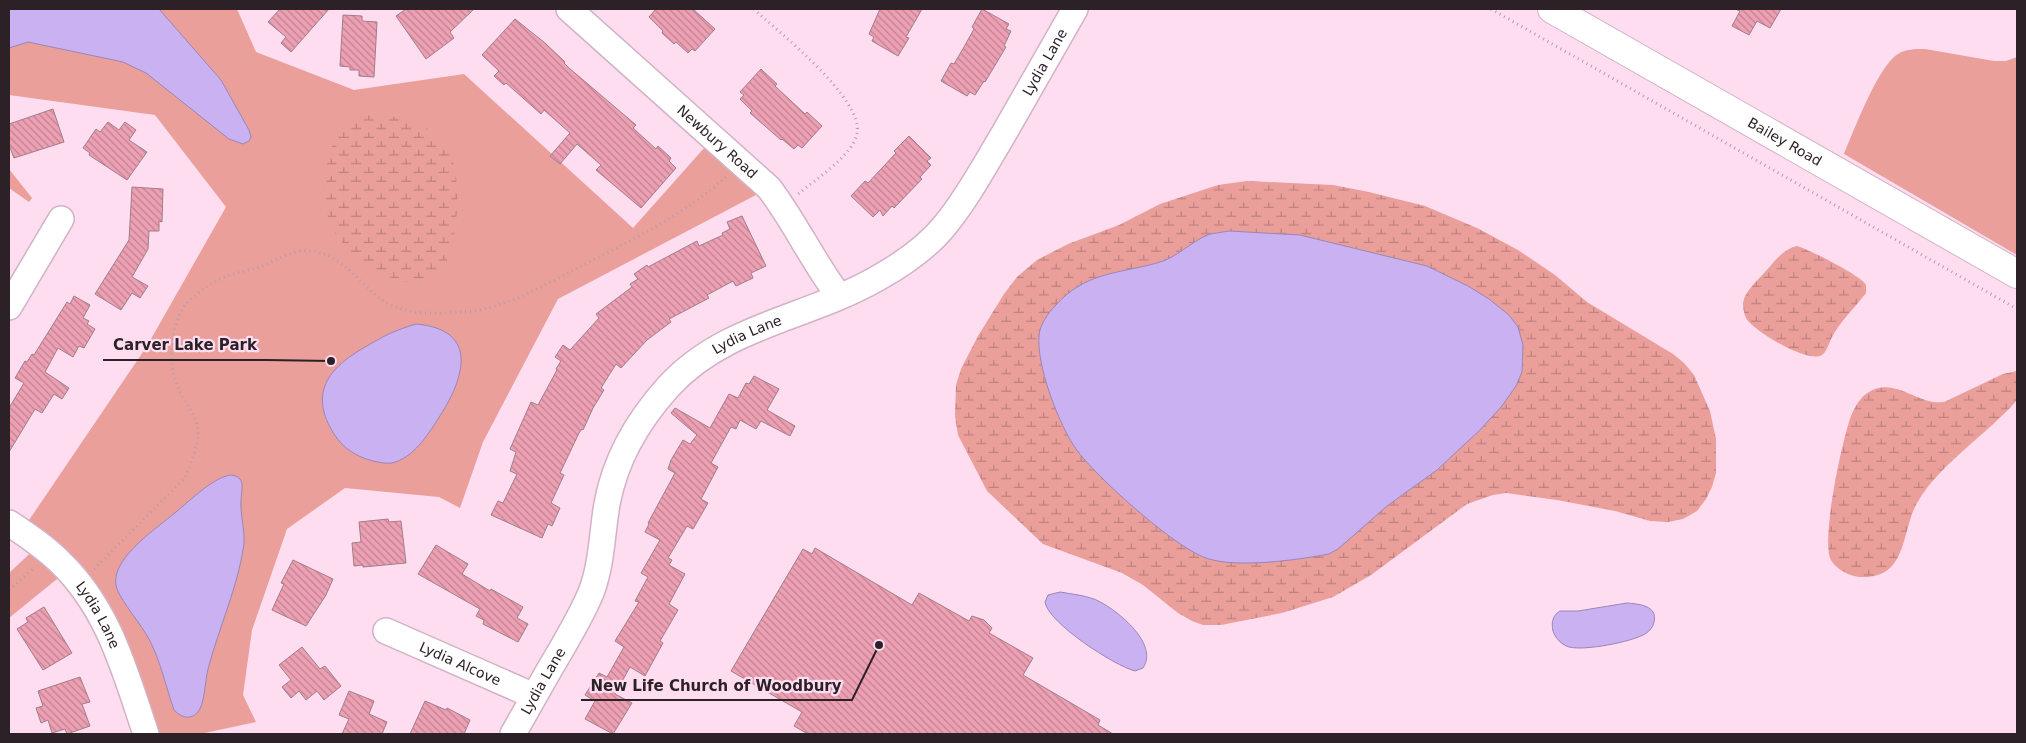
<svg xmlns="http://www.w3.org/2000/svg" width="2026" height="743" viewBox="0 0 2026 743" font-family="'DejaVu Sans',sans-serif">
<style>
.green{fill:#ea9f9b}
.wetland{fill:url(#wetland-marsh)}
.water{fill:#c9b1f2;stroke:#9a86b5}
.building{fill:url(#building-back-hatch);stroke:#a17e87}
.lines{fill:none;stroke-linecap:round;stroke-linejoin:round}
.minor-casing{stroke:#d2b2c5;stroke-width:28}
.major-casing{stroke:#d2b2c5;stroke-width:30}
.path{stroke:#b69cab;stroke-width:3;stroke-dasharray:1 4;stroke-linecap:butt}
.minor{stroke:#fff;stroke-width:25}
.major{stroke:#fff;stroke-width:28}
.labels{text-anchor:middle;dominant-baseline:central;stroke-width:4.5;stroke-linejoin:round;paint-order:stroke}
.street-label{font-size:14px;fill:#2d2128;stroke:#feddf0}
.leader{fill:none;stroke:#2d2128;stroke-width:2}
.callout-dot{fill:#2d2128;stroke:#feddf0;stroke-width:2}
.callout-label{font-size:15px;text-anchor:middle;font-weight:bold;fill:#2d2128;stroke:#feddf0;stroke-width:4.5;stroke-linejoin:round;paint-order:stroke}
</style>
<defs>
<pattern id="wetland-marsh" width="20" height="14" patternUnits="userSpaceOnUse" patternTransform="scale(1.25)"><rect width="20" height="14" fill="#ea9f9b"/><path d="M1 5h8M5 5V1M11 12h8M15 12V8" fill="none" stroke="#be817e"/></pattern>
<pattern id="building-back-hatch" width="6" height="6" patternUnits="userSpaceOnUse" patternTransform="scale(1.25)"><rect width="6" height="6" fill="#eda0b4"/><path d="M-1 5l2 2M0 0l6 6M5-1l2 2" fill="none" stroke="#c08292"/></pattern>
</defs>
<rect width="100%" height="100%" fill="#feddf0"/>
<g class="green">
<path d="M9 9H237L256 52 354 90 464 74 633 228 713 138 769 188 558 299 483 442 460 508 439 497 345 488 287 529 252 630 243 695 256 722 200 734H146L68 570 9 618V573L39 545 21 532 147 346 226 207 155 115 9 95Z"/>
<path d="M1925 49 1994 61H2006L2017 57V255L1844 154C1854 131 1878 66 1898 54 1906 49 1915 49 1925 49Z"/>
<path d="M9 169 32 198 29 202 9 188Z"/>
</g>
<g class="wetland">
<path d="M375 114C439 121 461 145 457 211 455 227 455 248 446 262 440 271 432 281 420 282 388 286 345 255 332 227 321 204 322 184 328 160 335 130 345 121 375 114Z"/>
<path d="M1247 181 1333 185 1369 192 1425 206 1477 228 1518 250 1555 275 1587 302 1673 354 1684 363 1694 375 1710 411 1716 439V473L1712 487 1706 499 1697 511 1683 519 1668 522 1650 521 1615 511 1557 500 1506 493 1493 495 1467 504 1371 575 1333 597 1282 613 1221 625H1203L1192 621 1178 613 1143 585 1122 573 1043 544 987 491 958 435 955 416 956 385 961 369 978 336 1004 294 1017 277 1037 260 1068 244 1119 225 1160 204 1218 185Z"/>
<path d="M1797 246C1808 249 1862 276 1866 285 1866 286 1866 292 1866 293 1854 309 1840 321 1831 339 1829 344 1826 352 1822 355 1809 364 1753 331 1746 318 1744 314 1743 307 1743 303 1745 291 1757 281 1765 272 1775 261 1783 249 1797 246Z"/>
<path d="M2017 371V400C1986 436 1941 462 1917 503 1901 531 1908 579 1861 577 1850 577 1834 568 1830 558 1822 534 1842 441 1851 416 1855 407 1860 397 1869 392 1895 376 1918 406 1944 402L2003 374Z"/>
</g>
<g class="water">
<path d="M9 9H159L221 80 249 130 251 137 249 141 243 144 229 139 146 73 123 62 28 42 9 48Z"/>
<path d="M1229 231 1300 235 1427 266 1468 286 1489 299 1509 315 1518 327 1523 345 1522 372 1516 386 1502 406 1479 431 1437 470 1387 506 1338 549 1329 554C1297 560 1240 568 1209 559 1178 551 1095 476 1076 449 1059 425 1036 365 1039 335 1040 325 1048 313 1055 306 1085 272 1117 274 1157 263 1177 258 1191 241 1210 234 1216 233 1223 232 1229 231Z"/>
<path d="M416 324C482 330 463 381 438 419 427 436 413 458 392 463 386 464 378 462 373 461 353 456 339 445 330 427 309 387 335 364 367 346 385 335 396 330 416 324Z"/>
<path d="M230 475C247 476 241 489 241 501 240 515 245 530 244 544 238 587 219 627 208 669 205 680 205 706 197 713 189 721 180 716 174 710 166 687 161 663 150 641 142 625 123 604 117 589 107 562 153 531 171 516 187 504 210 479 230 475Z"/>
<path d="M1060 592C1071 594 1083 595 1094 599 1114 607 1160 643 1143 668L1135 671C1115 666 1048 623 1045 602L1048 595Z"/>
<path d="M1627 603C1638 604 1658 605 1654 622 1653 627 1650 631 1645 634 1631 642 1585 651 1569 647 1562 645 1555 638 1553 631 1551 622 1553 615 1560 611H1578Z"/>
</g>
<g class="building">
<path d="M280 9H329L291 52 281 43 286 37 268 22Z"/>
<path d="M406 9H474L450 32 454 38 426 59 396 16Z"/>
<path d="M656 9H693L715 29 695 51 692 49 688 53 676 42 674 44 662 33 663 31 649 17Z"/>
<path d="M880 9H922L906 37 909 38 898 56 872 41 874 37 869 34Z"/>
<path d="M982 9 1009 24 1006 29 1011 31 1004 46 1006 47 985 82 984 81 975 95 970 92 967 96 941 81 951 63 954 64 964 47 974 29 972 27Z"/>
<path d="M1735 9H1781L1770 28 1757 21 1749 35 1732 26 1740 11Z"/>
<path d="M343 15 362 16V21L377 22 374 77 359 76V70H350V67L340 66Z"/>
<path d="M515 19 545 43 565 62 564 63 569 68 636 125 633 128 656 149 658 146 671 158 669 161 676 168 641 208 596 170 601 165 577 144 560 164 550 156 570 133 544 110 541 114 506 83 504 85 494 76 499 71 482 55Z"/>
<path d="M761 69 777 84 775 86 805 114 807 112 822 126 802 148 798 145 794 149 782 139 781 140 750 113 752 111 740 99 744 95 740 92Z"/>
<path d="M53 109 64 142 14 158 9 145V124Z"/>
<path d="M108 122 119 130 125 122 136 130 129 140 147 152 127 180 89 155 90 153 83 148 96 129 100 132Z"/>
<path d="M909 136 931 158 927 161 931 165 920 177 922 179 894 208 892 206 883 216 880 210 873 217 851 196 865 181 868 183 896 153 894 151Z"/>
<path d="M132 187 163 189 162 222 159 221V231H149L148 249 132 277 148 286 140 298 132 293 121 310 95 294 129 240Z"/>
<path d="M742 216 766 266 751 273 753 278 736 286 733 281 707 295 709 298 669 319 671 322 647 340 621 368 616 364 601 388 604 390 593 408 583 430 582 429 579 433 560 473 564 475 551 503 560 508 552 526 548 524 542 538 491 515 498 501 503 503 517 474 510 471 516 452 510 449 531 402 538 405 557 370 556 369 561 361 555 357 563 345 570 350 599 318 596 314 632 287 630 284 638 279 634 274 647 265 648 267 697 241 699 246 723 235 722 233 730 229 727 222Z"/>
<path d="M74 296 90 305 83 318 89 321 87 324 95 329 84 348 79 346 73 357 58 348 45 372 69 388 62 399 54 394 42 413 35 409 9 452V408L24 383 15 378 25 361 27 362 32 354 34 355 67 302 70 304Z"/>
<path d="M754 376 779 389 767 410 795 426 790 436 761 421 756 429 740 420 736 429 731 427 711 463 718 467 701 499 708 503 693 529 687 526 668 558 672 560 669 565 685 574 669 604 678 610 660 641 663 643 645 676 630 667 615 694 632 703 613 734 585 719 595 701 585 695 599 673 607 677 624 647 615 641 639 602 635 601 648 577 641 573 660 540 645 532 649 524 648 523 675 473 668 469 671 460 683 440 690 444 697 435 671 413 675 408 710 428 729 394 738 398 746 383 749 384Z"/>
<path d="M388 519 389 522 401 521 406 563 363 567V565L354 566 352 543 361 542 359 522Z"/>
<path d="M436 545 468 564 462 574 490 591 491 589 523 607 517 618 528 624 518 642 483 624 484 620 476 616 480 609 418 574Z"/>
<path d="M815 548 912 605 919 593 969 621 972 616 984 620 992 628 989 633 1033 658 1023 675 1100 720 1098 725 1113 734H808L794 726 802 712 731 671 803 549 812 554Z"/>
<path d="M293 560 333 579 326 595 306 626 272 610 284 584 281 583Z"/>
<path d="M44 607 72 653 43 670 17 629 28 622 26 618Z"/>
<path d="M302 647 320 669 325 666 341 686 324 700 317 691 306 700 299 691 291 698 282 687 291 680 279 665Z"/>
<path d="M80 677 90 702 82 704 90 726 67 734 65 729 52 733 48 720 41 723 36 708 43 706 38 691Z"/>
<path d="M349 691 374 701 369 714 387 722 382 734H342L349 719 339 715Z"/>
<path d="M425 701 446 710 447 708 470 720 464 734H410Z"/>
</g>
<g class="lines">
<defs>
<g id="minor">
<path id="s1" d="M569 9 769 188C795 222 813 262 839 296"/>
<path d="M9 307 61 219"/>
<path id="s2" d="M9 523C27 535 45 547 60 562 109 609 125 672 146 734"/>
<path id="s3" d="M386 631 534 696"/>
<path id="s4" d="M513 734C529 706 544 678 561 650 572 630 584 611 592 590 602 562 602 533 607 504 615 460 639 419 669 386 725 325 809 318 878 278 903 264 928 247 946 224 968 197 985 165 1003 135 1027 93 1051 51 1075 9"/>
</g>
<g id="major">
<path id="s5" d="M1552 9 2017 274"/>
</g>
</defs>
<use href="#minor" class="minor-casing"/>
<use href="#major" class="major-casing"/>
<g class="path">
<path d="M754 9C778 32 864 98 857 134 852 156 815 180 798 194"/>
<path d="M1491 9 2017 309"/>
<path d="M94 569 184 479C190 466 199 445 198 430 197 416 185 403 179 390 167 366 170 329 184 306 187 302 192 298 196 295 212 280 228 275 249 270 269 266 289 249 310 251 346 253 362 291 391 305 411 315 441 314 462 312 508 309 547 283 587 263 636 238 685 214 726 177"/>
<path d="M9 590 35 567"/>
</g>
<use href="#minor" class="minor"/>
<use href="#major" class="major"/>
</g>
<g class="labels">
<g class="street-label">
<text stroke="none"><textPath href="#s4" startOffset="901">Lydia Lane</textPath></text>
<text stroke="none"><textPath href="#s5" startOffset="268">Bailey Road</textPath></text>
<text stroke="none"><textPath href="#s1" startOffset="199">Newbury Road</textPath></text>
<text stroke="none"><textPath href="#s4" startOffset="481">Lydia Lane</textPath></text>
<text stroke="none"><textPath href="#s2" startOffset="130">Lydia Lane</textPath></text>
<text stroke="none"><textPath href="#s3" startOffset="81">Lydia Alcove</textPath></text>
<text stroke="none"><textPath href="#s4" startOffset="61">Lydia Lane</textPath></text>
</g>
</g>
<path class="leader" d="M331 361L267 360H103M879 645L852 700H581"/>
<g class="callout-dot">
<circle cx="331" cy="361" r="5"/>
<circle cx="879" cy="645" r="5"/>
</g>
<g class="callout-label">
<text x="185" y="350">Carver Lake Park</text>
<text x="716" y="691">New Life Church of Woodbury</text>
</g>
<rect width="2026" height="743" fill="none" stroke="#2d2128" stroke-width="20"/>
</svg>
